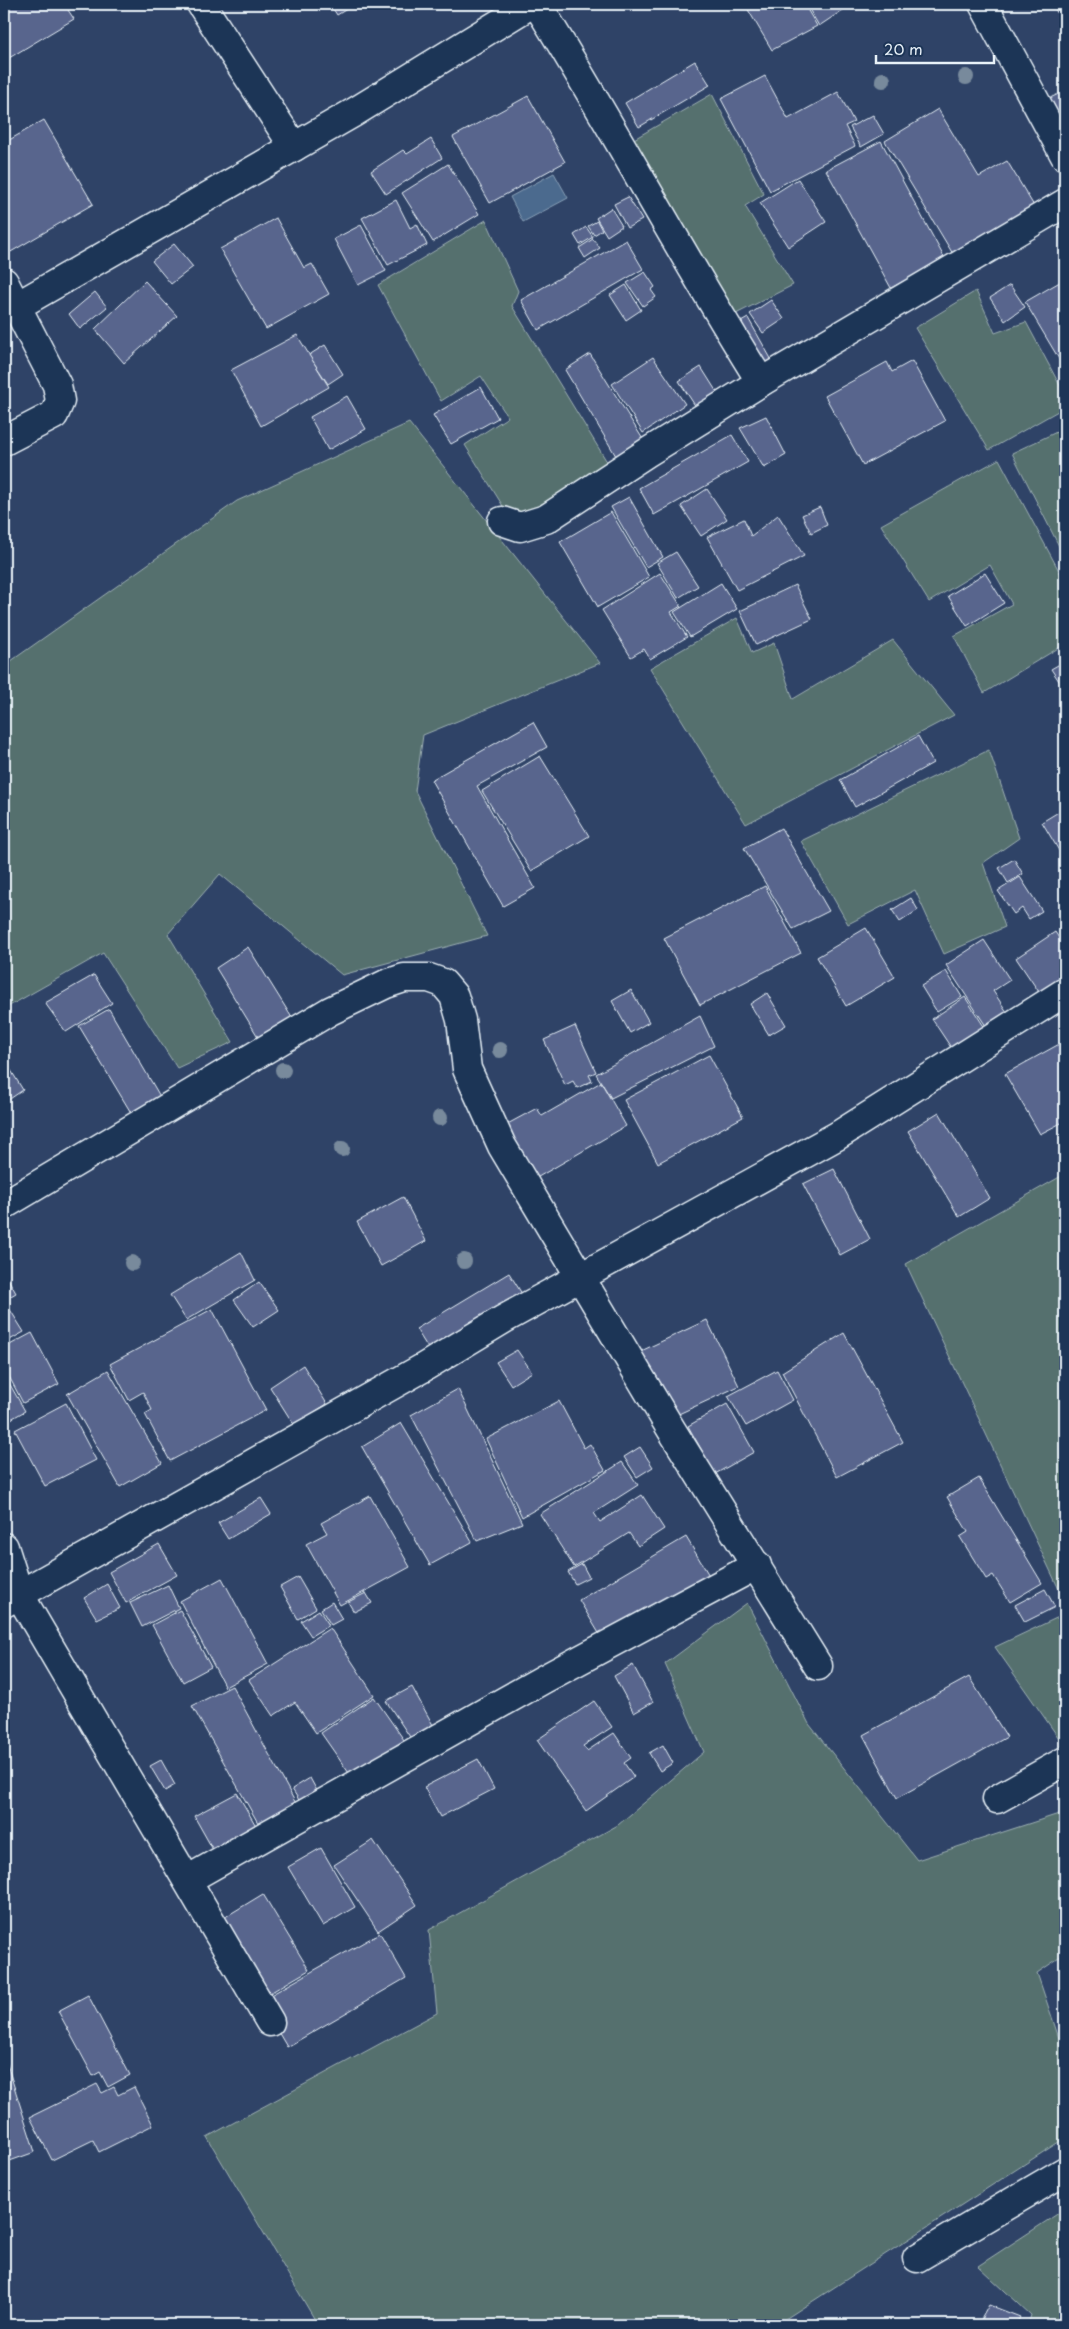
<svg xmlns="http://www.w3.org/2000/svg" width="1069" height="2329" viewBox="0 0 1069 2329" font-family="'Playpen Sans',sans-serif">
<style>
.green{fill:#54706e;stroke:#9eb0b3}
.water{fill:#4b6b8e;stroke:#8aa1b8}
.building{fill:#58658d;stroke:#e8f1f8}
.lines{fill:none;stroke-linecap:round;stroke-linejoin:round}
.street-casing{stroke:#e8f1f8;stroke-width:31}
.street{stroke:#1d3557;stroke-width:28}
.tree{fill:#788a9c}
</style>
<rect width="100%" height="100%" fill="#2f4367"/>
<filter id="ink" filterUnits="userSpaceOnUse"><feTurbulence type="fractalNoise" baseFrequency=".02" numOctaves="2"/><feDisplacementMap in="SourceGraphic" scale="10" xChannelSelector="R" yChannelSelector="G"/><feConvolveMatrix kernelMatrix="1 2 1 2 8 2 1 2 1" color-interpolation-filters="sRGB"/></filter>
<g filter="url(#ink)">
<g class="green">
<path d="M712 94 764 194 745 206 793 285 732 316 627 143Z"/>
<path d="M486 220 518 291 512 306 612 470 511 519 465 445 508 417 481 376 441 401 378 285Z"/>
<path d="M976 291 995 333 1026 322 1065 395V407L989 450 915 328Z"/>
<path d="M409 423 600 663 423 735 415 791 487 936 342 975 220 874 168 934 233 1042 177 1068 103 953 4 1009V666L237 501Z"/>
<path d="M1065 428V558L1012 453Z"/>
<path d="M999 459 1065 582V644L984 693 954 636 1012 604 990 565 929 602 881 525Z"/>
<path d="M737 618 752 653 774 643 793 699 893 640 954 715 746 824 650 668Z"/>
<path d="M989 750 1019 838 983 863 1005 927 944 954 915 890 848 924 801 841Z"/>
<path d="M1065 1174V1602L906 1264Z"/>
<path d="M747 1603 809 1724 917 1860 1065 1812V1954L1037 1973 1065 2056V2138L776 2325H318L207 2137 437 2013 429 1930 618 1825 704 1752 665 1664Z"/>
<path d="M1065 1614V1743L1063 1744 995 1647Z"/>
<path d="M1065 2209V2325H1028L1031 2315 978 2266Z"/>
</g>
<path class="water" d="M554 173 568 198 523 222 510 197Z"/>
<g class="building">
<path d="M4 4H77L68 10 74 19 4 61Z"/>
<path d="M330 4H355L337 15Z"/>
<path d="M755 4H804L817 26 772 50 747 8Z"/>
<path d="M806 4H852L819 26Z"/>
<path d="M1052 4H1065V26Z"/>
<path d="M695 61 710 85 639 127 625 103Z"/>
<path d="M765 76 788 119 838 92 854 122 845 126 855 146 770 191 721 99Z"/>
<path d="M1065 91V126L1050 98Z"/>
<path d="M528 96 565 162 490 203 453 137Z"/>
<path d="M938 109 979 177 1007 161 1037 211 956 259 885 141Z"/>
<path d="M873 115 884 134 861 147 850 127Z"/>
<path d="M44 120 93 204 9 253 4 244V143Z"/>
<path d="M431 139 442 158 386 194 371 171 403 150 407 154Z"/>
<path d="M881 141 945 259 891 288 826 170Z"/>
<path d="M448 164 479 214 433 242 402 193Z"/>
<path d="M798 179 826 222 788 247 760 203Z"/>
<path d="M628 197 642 220 627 228 614 204Z"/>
<path d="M396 200 410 228 417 224 427 245 388 265 362 218Z"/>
<path d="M611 208 622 226 607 236 596 218Z"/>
<path d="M276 218 304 268 312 264 329 294 266 329 220 249Z"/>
<path d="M597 221 602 230 594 235 588 226Z"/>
<path d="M361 225 386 271 358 285 334 239Z"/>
<path d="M586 227 593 237 580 245 574 235Z"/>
<path d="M593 239 600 248 585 258 579 248Z"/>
<path d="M626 240 643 269 538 330 521 300Z"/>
<path d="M174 244 193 267 171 284 152 261Z"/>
<path d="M645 272 655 287 651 290 656 297 643 306 627 283Z"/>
<path d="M1065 279V369L1025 302Z"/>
<path d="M145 281 177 316 124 363 95 329Z"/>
<path d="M626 285 641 310 626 320 610 295Z"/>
<path d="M1010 285 1025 307 1005 321 990 298Z"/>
<path d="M95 292 107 307 80 329 69 314Z"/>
<path d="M771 300 784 319 763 333 750 314Z"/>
<path d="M748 318 774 364 746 380 720 334Z"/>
<path d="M297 335 329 387 261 426 231 370Z"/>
<path d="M325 345 343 374 328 384 309 355Z"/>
<path d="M590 354 644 441 616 456 565 370Z"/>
<path d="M653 357 685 404 643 433 612 384Z"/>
<path d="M912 361 945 421 863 465 825 396 887 362 892 372Z"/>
<path d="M701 367 718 394 696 407 679 381Z"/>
<path d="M481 387 498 418 451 444 433 415Z"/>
<path d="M347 396 366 429 328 450 310 417Z"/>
<path d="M766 416 786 455 764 468 740 428Z"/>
<path d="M732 435 748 462 654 515 639 488Z"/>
<path d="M707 489 727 519 701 536 681 506Z"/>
<path d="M629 497 663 557 646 567 611 507Z"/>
<path d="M820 507 827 525 811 533 802 515Z"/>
<path d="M611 512 649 577 598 607 560 542Z"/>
<path d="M778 515 804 556 737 590 707 537 744 519 751 536Z"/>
<path d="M676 552 698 586 678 598 657 563Z"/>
<path d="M660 573 681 606 671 612 687 637 650 659 644 649 631 657 602 610Z"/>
<path d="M985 573 1004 603 967 626 948 596Z"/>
<path d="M721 583 737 609 690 637 674 612Z"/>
<path d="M795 585 812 619 756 645 740 611Z"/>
<path d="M1065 661V690L1051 669Z"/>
<path d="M533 722 547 747 477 786 535 888 503 906 431 780Z"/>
<path d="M918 736 933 763 855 807 840 780Z"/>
<path d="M540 756 589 836 531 871 482 791Z"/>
<path d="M1065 808V852L1061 854 1042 822Z"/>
<path d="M781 828 829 911 793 929 744 848Z"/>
<path d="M1014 859 1023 874 1008 883 999 868Z"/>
<path d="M1020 877 1042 911 1029 919 1022 908 1014 914 998 891Z"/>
<path d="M765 886 801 953 700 1005 664 938Z"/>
<path d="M911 898 918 910 900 922 892 910Z"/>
<path d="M866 928 895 977 846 1006 817 957Z"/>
<path d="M1055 932 1065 947V979L1041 995 1016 958Z"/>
<path d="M984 940 1010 980 993 991 1007 1012 986 1026 946 965Z"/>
<path d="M248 947 294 1021 260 1040 216 968Z"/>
<path d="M946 971 962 997 937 1012 921 986Z"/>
<path d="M94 975 112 1003 66 1032 45 1003Z"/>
<path d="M631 990 649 1022 630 1033 612 1001Z"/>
<path d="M767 993 786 1025 769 1035 750 1004Z"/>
<path d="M965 997 985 1028 952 1049 932 1019Z"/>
<path d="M109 1009 165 1105 136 1121 79 1026Z"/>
<path d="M700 1016 714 1046 611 1098 596 1074Z"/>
<path d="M575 1026 596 1072 589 1075 592 1081 577 1088 573 1081 565 1085 544 1040Z"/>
<path d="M1063 1042 1065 1046V1121L1040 1134 1005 1074Z"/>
<path d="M709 1055 743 1117 658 1163 624 1100Z"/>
<path d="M4 1059 23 1090 4 1103Z"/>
<path d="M601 1082 626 1126 533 1180 502 1127 537 1108 542 1116Z"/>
<path d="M939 1112 990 1198 959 1217 908 1131Z"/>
<path d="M834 1169 870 1239 840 1255 803 1184Z"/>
<path d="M403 1197 426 1241 381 1266 357 1222Z"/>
<path d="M241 1252 255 1280 186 1320 170 1295Z"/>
<path d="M509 1273 524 1297 431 1353 416 1329Z"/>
<path d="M7 1277 16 1293 4 1300 24 1332 6 1342 4 1338V1279Z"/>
<path d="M259 1282 279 1310 253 1327 234 1300Z"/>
<path d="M212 1309 266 1410 170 1461 145 1414 152 1410 143 1392 129 1400 110 1364Z"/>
<path d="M707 1320 739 1386 670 1418 639 1352Z"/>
<path d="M32 1333 59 1384 23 1403 4 1367V1348Z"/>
<path d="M844 1333 903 1442 837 1477 782 1372Z"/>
<path d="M517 1350 532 1372 511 1385 496 1362Z"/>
<path d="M303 1365 327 1404 294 1425 270 1387Z"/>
<path d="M108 1370 162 1463 120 1487 67 1394Z"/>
<path d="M777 1370 793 1400 746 1426 728 1396Z"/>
<path d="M4 1374 25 1411 4 1423Z"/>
<path d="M458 1389 522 1523 477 1541 411 1415Z"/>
<path d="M559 1401 584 1448 590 1444 605 1470 522 1517 486 1439Z"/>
<path d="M66 1403 96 1460 45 1486 15 1430Z"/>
<path d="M727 1404 754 1452 715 1474 688 1426Z"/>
<path d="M401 1423 472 1542 430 1565 362 1447Z"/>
<path d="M640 1447 653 1467 637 1477 624 1457Z"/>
<path d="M622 1462 638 1485 594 1513 600 1522 642 1495 664 1529 638 1546 629 1533 574 1567 540 1514Z"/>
<path d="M979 1478 1042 1583 1010 1602 993 1575 986 1579 960 1537 968 1532 947 1497Z"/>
<path d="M370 1496 410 1567 340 1605 306 1544 327 1533 321 1523Z"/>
<path d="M261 1498 271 1514 228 1539 218 1523Z"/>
<path d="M686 1537 713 1582 606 1645 579 1600Z"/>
<path d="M159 1544 177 1575 126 1603 109 1572Z"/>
<path d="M582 1564 589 1577 575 1584 568 1572Z"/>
<path d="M298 1577 316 1608 298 1619 280 1587Z"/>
<path d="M222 1578 268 1664 225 1687 180 1601Z"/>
<path d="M107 1584 120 1608 97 1619 84 1598Z"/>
<path d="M168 1585 179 1608 142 1627 130 1603Z"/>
<path d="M1045 1589 1055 1607 1025 1622 1015 1605Z"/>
<path d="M366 1593 372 1603 354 1612 348 1602Z"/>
<path d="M332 1602 342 1619 331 1625 321 1609Z"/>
<path d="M180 1610 211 1667 183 1682 152 1625Z"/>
<path d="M319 1610 329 1625 311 1636 301 1621Z"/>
<path d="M330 1628 374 1695 316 1733 295 1702 273 1716 249 1680Z"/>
<path d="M633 1665 653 1702 634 1713 614 1676Z"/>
<path d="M969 1677 1007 1737 897 1798 863 1735Z"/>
<path d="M232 1686 300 1811 262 1830 192 1706Z"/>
<path d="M412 1687 433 1725 410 1737 386 1701Z"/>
<path d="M374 1697 404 1740 351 1776 321 1733Z"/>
<path d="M594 1701 612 1727 583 1746 587 1751 614 1733 631 1758 624 1763 634 1777 586 1811 537 1740Z"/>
<path d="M663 1745 673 1763 660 1771 649 1753Z"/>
<path d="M478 1759 494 1789 440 1817 424 1787Z"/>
<path d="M161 1760 175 1785 165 1791 150 1766Z"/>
<path d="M310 1778 321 1798 304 1808 292 1789Z"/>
<path d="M237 1793 259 1831 216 1855 194 1816Z"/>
<path d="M373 1840 417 1905 378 1931 334 1865Z"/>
<path d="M321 1848 355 1907 323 1926 288 1867Z"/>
<path d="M263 1894 309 1970 258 2000 212 1925Z"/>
<path d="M380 1933 406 1978 287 2047 260 2001Z"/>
<path d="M88 1995 130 2075 108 2087 100 2072 93 2076 58 2011Z"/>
<path d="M4 2055 35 2152 4 2163Z"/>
<path d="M97 2084 102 2093 114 2087 118 2095 134 2087 153 2125 99 2152 93 2140 52 2160 30 2117Z"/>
<path d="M989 2305 1020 2317 1016 2325H978Z"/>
</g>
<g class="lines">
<defs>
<g id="street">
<path d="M201 4 294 147"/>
<path d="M537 4C614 128 683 258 761 382"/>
<path d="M983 4 1065 156"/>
<path d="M4 282 57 385 60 401 54 415 4 441"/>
<path d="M17 306 353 113 531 4"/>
<path d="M502 521 520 527 546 519 648 452 761 382 1065 203"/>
<path d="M4 1205 330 1011 386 984 404 978H429L443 983 454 996 461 1020 467 1069 502 1146 671 1429 818 1666"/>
<path d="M4 1547 19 1594 270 2022"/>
<path d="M4 1603 421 1369 504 1319 837 1136 1065 992"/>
<path d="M997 1799 1065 1761"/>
<path d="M187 1880 544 1679 757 1565"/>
<path d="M917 2258 1065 2171"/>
</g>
</defs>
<use href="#street" class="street-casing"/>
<use href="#street" class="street"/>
</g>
<g class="tree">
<circle cx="966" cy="77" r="8"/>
<circle cx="883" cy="80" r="8"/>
<circle cx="500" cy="1050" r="8"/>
<circle cx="283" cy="1070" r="8"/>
<circle cx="440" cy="1118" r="8"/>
<circle cx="342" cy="1149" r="8"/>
<circle cx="464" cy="1261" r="8"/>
<circle cx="132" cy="1263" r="8"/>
</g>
</g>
<rect width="1069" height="2329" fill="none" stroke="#1d3557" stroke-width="20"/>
<rect x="10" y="10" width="1049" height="2309" fill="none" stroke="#e8f1f8" stroke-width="2" filter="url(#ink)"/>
<path d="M876 55v8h118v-8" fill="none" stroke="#e8f1f8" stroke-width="2.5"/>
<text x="884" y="55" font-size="15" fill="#e8f1f8" stroke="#1d3557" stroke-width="4" paint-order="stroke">20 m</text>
</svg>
